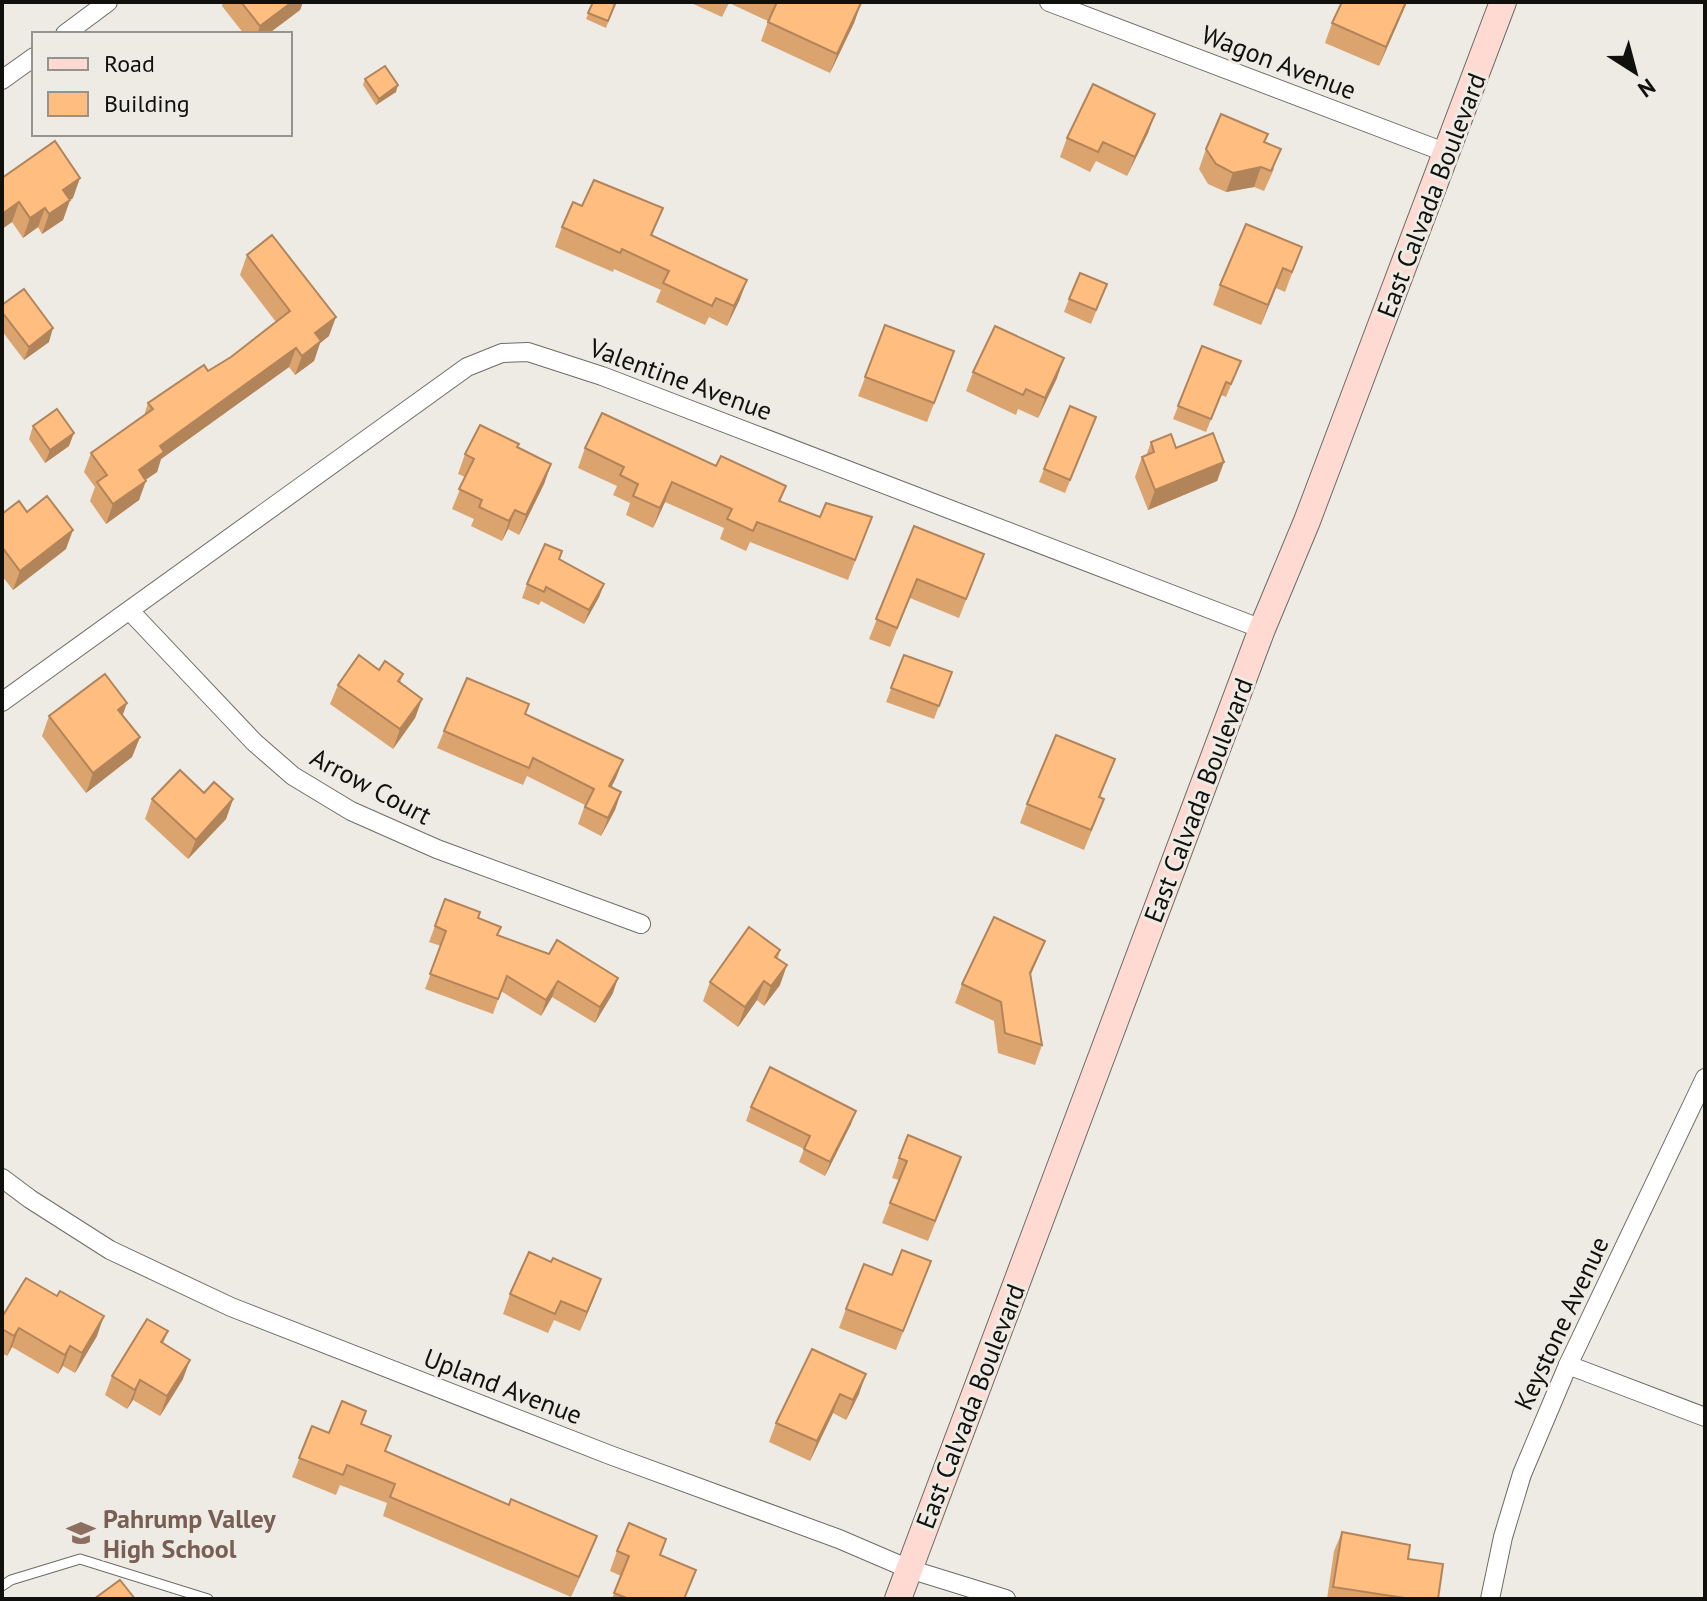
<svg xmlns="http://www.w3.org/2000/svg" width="1707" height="1601" viewBox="0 0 1707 1601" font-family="'PT Sans',sans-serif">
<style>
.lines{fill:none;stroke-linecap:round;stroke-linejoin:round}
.service-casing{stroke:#6e6c66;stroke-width:11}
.minor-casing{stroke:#6e6c66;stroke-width:20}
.secondary-casing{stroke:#6e6c66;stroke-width:28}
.service{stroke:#fff;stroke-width:9}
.minor{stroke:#fff;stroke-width:18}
.secondary{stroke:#ffdad2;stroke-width:26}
.wall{fill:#dba36e}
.shaded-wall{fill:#b2845a}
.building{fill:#ffbd80;stroke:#b2845a;stroke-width:2}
.labels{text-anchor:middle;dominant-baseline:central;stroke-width:6;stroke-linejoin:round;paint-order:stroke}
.street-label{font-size:26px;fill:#10100d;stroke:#edebe4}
.education-label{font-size:26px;font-weight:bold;fill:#785e54;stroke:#edebe4;text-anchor:start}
</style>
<rect width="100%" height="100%" fill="#edebe4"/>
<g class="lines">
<defs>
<path id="service" d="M2 1586 11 1580 80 1559 208 1599"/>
<g id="minor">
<path d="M1049 2 1447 153"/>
<path d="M65 34 108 2"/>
<path d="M2 80 34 57"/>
<path d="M130 611 254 742 293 776 351 811 437 849 641 924"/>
<path d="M2 702 467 367 502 353 528 352 602 376 1262 629"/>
<path d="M2 1178 30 1199 110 1250 231 1307 610 1455 839 1539 909 1569 1006 1599"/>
<path d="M1568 1365 1705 1417"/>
<path d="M1490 1599 1503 1537 1522 1474 1568 1365 1705 1078"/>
</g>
<path id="secondary" d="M898 1599 1262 629 1307 521 1503 2"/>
</defs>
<use href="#service" class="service-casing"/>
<use href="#minor" class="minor-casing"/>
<use href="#secondary" class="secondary-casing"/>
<use href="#service" class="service"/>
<use href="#minor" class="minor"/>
<use href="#secondary" class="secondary"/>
</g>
<g class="wall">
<path d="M223 2H303L300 10 268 34H244L222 6Z"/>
<path d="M593 2 615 4 606 28 586 19Z"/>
<path d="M689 2H858L861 3 854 23 830 73 761 41 768 21 729 3 722 17Z"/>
<path d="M1407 2 1379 66 1325 43 1332 23Z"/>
<path d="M365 79 396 92 376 105 363 85Z"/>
<path d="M1155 114 1148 133 1127 176 1096 161 1090 172 1060 157 1067 138Z"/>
<path d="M1265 142 1274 169 1264 191 1254 187 1226 192 1208 184 1199 169 1206 149Z"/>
<path d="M2 178 73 198 70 200 63 220 42 234 38 227 23 238 12 222 2 229Z"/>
<path d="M582 206 663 208 652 235 740 299 727 326 709 317 705 325 656 302 661 290 614 269 613 272 555 247 562 227Z"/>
<path d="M1302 247 1285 292 1276 288 1261 325 1213 305 1220 285Z"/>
<path d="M247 255 329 336 320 343 314 361 295 375 289 367 161 459 157 472 145 480 139 500 106 524 90 501 95 487 84 472 91 453 144 416 148 403 208 371 231 357 276 322 240 275Z"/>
<path d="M1107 284 1091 324 1064 312 1069 299Z"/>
<path d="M2 305 49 342 24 360 2 331Z"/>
<path d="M885 325 954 351 927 422 858 396Z"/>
<path d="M1202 346 1241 361 1226 397 1221 395 1206 432 1173 419Z"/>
<path d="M973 372 1057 378 1038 418 1018 409 1016 415 966 391Z"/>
<path d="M1096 417 1065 493 1039 482 1044 469Z"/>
<path d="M33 426 69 446 45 463 29 439Z"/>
<path d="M1151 442 1224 462 1217 481 1148 510 1135 477 1142 457 1146 456Z"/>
<path d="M518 447 551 464 544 484 519 535 508 529 502 541 471 526 474 519 452 509 465 477 458 474 465 454Z"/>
<path d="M585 448 716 466 786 486 780 502 820 517H872L848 580 750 542 746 551 720 539 724 528 665 502 653 528 626 515 630 503 613 495 617 486 578 468Z"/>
<path d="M27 512 66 549 13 590 2 576V514Z"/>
<path d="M914 526 984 554 959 618 910 598 890 647 869 639Z"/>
<path d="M559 560 604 584 599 597 584 624 541 601 539 605 522 598 527 584Z"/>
<path d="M904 655 952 672 934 719 886 702Z"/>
<path d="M379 670 403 674 400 683 422 699 415 718 393 749 330 704 338 685Z"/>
<path d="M529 704 525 714 623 760 611 787 621 792 615 810 601 836 578 824 585 805 527 776 523 785 437 748 444 731Z"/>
<path d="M49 716 140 737 132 757 86 793 42 736Z"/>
<path d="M1115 759 1100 797 1097 818 1084 850 1020 823 1027 804Z"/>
<path d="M204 793 233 799 226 819 188 859 145 819 152 799Z"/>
<path d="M445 899 497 935 613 993 595 1023 552 997 541 1016 501 991 493 1014 425 989 441 946 429 942Z"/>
<path d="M780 950 778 958 780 985 764 1006 757 1000 738 1027 703 1001 710 982Z"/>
<path d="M1037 960 1030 976 1042 1045 1035 1065 998 1053 994 1021 955 1003 962 984Z"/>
<path d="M751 1107 851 1124 825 1176 799 1162 804 1149 746 1121Z"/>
<path d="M899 1158 954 1176 928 1241 882 1223 899 1180 892 1178Z"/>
<path d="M931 1261 896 1350 839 1328 846 1309 892 1275Z"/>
<path d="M551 1262 601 1279 580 1331 554 1320 548 1333 503 1314 510 1294Z"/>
<path d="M2 1317 97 1336 75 1373 63 1366 58 1374 12 1347 7 1356 2 1353Z"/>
<path d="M168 1331 163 1344 183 1379 160 1416 133 1400 127 1409 105 1395 112 1376Z"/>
<path d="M812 1349 859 1394 846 1420 833 1413 810 1461 769 1442 776 1423Z"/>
<path d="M361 1425 385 1451 509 1505 597 1536 571 1597 383 1516 387 1503 340 1485 336 1495 292 1477 312 1426 329 1433Z"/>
<path d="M1342 1532 1408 1559 1438 1599H1327L1334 1551Z"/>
<path d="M617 1551 660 1555 685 1599H612L621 1576 610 1571Z"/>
</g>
<g class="shaded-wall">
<path d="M292 2H303L300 10 268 34H257L260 26Z"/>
<path d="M1406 2H1407L1379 66 1386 47Z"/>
<path d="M861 3 854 23 830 73 837 54Z"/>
<path d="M398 85 396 92 376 105 379 99Z"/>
<path d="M1155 114 1148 133 1127 176 1135 157Z"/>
<path d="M1261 167 1254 187 1226 192 1233 173Z"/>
<path d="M80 178 73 198 56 209 63 190Z"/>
<path d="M70 200 63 220 42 234 49 214Z"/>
<path d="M19 202 12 222 2 229V214Z"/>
<path d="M45 208 38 227 23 238 30 218Z"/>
<path d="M1283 268 1276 288 1261 325 1268 305Z"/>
<path d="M747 280 740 299 727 326 734 306Z"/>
<path d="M336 317 329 336 320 343 314 361 295 375 302 356 315 333Z"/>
<path d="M53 328 49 342 24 360 29 347Z"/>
<path d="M296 348 289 367 161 459 157 472 131 490 139 470 160 446Z"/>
<path d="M1064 358 1057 378 1038 418 1045 398Z"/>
<path d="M74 433 69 446 45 463 50 450Z"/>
<path d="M1224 462 1217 481 1148 510 1155 490Z"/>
<path d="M551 464 544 484 519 535 526 515Z"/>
<path d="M146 481 139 500 106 524 113 504Z"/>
<path d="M672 482 665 502 653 528 660 508Z"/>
<path d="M515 510 508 529 502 541 509 521Z"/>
<path d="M73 530 66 549 13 590 20 571Z"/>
<path d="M604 584 599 597 584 624 589 610Z"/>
<path d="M422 699 415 718 393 749 400 729Z"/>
<path d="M127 703 120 723 118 710Z"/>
<path d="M140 737 132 757 86 793 93 773Z"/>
<path d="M623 760 616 778 603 804 609 786Z"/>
<path d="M621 792 615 810 601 836 608 818Z"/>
<path d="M233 799 226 819 188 859 196 840Z"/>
<path d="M1045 941 1037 960 1023 992 1030 973Z"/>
<path d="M787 965 780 985 764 1006 771 986Z"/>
<path d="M618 978 613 993 595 1023 600 1007Z"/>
<path d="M558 981 552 997 541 1016 546 1000Z"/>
<path d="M764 981 757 1000 738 1027 745 1007Z"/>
<path d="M856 1111 851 1124 825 1176 830 1162Z"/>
<path d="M601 1279 594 1298 580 1331 587 1312Z"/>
<path d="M104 1316 97 1336 75 1373 82 1353Z"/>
<path d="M19 1328 12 1347 7 1356 14 1336Z"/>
<path d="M70 1346 63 1366 58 1374 65 1355Z"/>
<path d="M190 1360 183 1379 160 1416 167 1396Z"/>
<path d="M866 1374 859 1394 846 1420 853 1400Z"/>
<path d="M140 1380 133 1400 127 1409 135 1390Z"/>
<path d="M840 1394 833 1413 810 1461 817 1441Z"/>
<path d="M597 1536 589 1556 571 1597 579 1577Z"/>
</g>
<g class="building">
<path d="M241 2H292L260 26Z"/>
<path d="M593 2H609L615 4 608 21 588 13Z"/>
<path d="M777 2H858L861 3 837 54 768 22Z"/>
<path d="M1342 2H1406L1386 47 1332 23Z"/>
<path d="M385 66 398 85 379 99 365 79Z"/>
<path d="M1093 84 1155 114 1135 157 1103 142 1098 152 1067 138Z"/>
<path d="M1221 114 1268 134 1264 142 1281 149 1271 171 1261 167 1233 173 1216 164 1206 149Z"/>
<path d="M55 141 80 178 63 190 70 200 49 214 45 208 30 218 19 202 2 214V178Z"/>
<path d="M594 180 663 208 651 235 747 280 734 306 716 298 712 306 663 283 669 271 622 249 620 253 562 227 573 202 582 206Z"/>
<path d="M1246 224 1302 247 1292 272 1283 268 1268 305 1220 285Z"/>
<path d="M272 235 336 317 315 333 321 341 302 356 296 348 160 446 164 452 139 470 146 481 113 504 97 482 107 475 91 453 153 409 148 403 204 365 208 371 231 357 290 311 247 255Z"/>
<path d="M1080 273 1107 284 1096 310 1069 299Z"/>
<path d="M24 289 53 328 29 347 2 312V305Z"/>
<path d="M885 325 954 351 934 403 865 377Z"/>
<path d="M995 326 1064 358 1045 398 1026 389 1023 395 973 372Z"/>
<path d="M1202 346 1241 361 1231 384 1226 382 1211 419 1178 406Z"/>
<path d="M1070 406 1096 417 1070 480 1044 469Z"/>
<path d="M57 409 74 433 50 450 33 426Z"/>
<path d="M602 413 716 466 721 456 786 486 779 501 820 517 826 503 872 517 855 560 757 522 753 531 727 519 732 509 672 482 660 508 633 496 638 484 620 475 624 467 585 448Z"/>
<path d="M480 425 519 444 517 447 551 464 526 515 515 510 509 521 479 507 482 500 459 489 474 459 465 454Z"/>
<path d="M1213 433 1224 462 1155 490 1142 457 1154 452 1151 442 1171 434 1176 448Z"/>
<path d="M47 496 73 530 20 571 2 547V529L3 528 2 526V514L19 501 27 512Z"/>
<path d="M914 526 984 554 966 599 917 579 897 628 876 619Z"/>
<path d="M545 544 562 551 559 559 604 584 589 610 546 587 544 592 527 584Z"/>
<path d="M359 655 379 670 385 661 403 674 398 681 422 699 400 729 338 685Z"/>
<path d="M904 655 952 672 939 706 891 688Z"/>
<path d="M105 674 127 703 118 710 140 737 93 773 49 716Z"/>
<path d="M467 678 529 704 525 714 623 760 609 786 621 792 608 818 585 807 594 789 533 758 529 768 444 731Z"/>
<path d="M1056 735 1115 759 1099 797 1104 799 1091 830 1027 804Z"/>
<path d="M180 770 204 793 214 782 233 799 196 840 152 799Z"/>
<path d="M445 899 480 912 478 918 501 927 497 935 549 954 557 940 618 978 600 1007 558 981 546 1000 507 976 498 999 430 974 446 931 435 926Z"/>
<path d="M994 917 1045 941 1030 973 1042 1045 1005 1033 1001 1002 962 984Z"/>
<path d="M749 927 780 950 775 957 787 965 771 986 764 981 745 1007 710 982Z"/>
<path d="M770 1067 856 1111 830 1162 804 1149 810 1136 751 1107Z"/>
<path d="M908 1135 961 1157 935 1221 890 1203 907 1161 899 1158Z"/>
<path d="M902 1250 931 1261 903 1331 846 1309 864 1264 892 1275Z"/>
<path d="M529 1252 551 1262 553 1258 601 1279 587 1312 561 1301 555 1314 510 1294Z"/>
<path d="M26 1278 57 1296 60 1291 104 1316 82 1353 70 1346 65 1355 19 1328 14 1336 2 1329V1317Z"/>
<path d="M147 1319 168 1331 161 1342 190 1360 167 1396 140 1380 135 1390 112 1376Z"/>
<path d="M812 1349 866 1374 853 1400 840 1394 817 1441 776 1423Z"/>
<path d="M342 1401 366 1411 361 1424 391 1436 385 1451 509 1505 511 1499 597 1536 579 1577 390 1497 395 1484 347 1465 343 1475 299 1458 312 1426 329 1433Z"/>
<path d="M629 1523 666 1539 660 1555 696 1570 684 1599H629L614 1593 629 1556 617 1551Z"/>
<path d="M1342 1532 1410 1545 1408 1559 1443 1564 1438 1599H1411L1333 1587Z"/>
<path d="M120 1580 135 1599H94Z"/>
</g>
<defs>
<symbol id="school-bare" viewBox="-9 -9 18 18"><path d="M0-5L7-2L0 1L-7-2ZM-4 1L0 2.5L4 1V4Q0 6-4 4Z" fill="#8d6e63" stroke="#edebe4" stroke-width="2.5" paint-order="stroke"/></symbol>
</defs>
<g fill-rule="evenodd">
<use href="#school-bare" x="61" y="1513" width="40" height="40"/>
</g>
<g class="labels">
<g class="street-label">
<text transform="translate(1279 62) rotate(21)">Wagon Avenue</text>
<text transform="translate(1431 195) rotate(-69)">East Calvada Boulevard</text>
<text transform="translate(681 379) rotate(20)">Valentine Avenue</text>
<text transform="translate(371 786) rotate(28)">Arrow Court</text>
<text transform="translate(1198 800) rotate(-69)">East Calvada Boulevard</text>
<text transform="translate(1561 1323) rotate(-65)">Keystone Avenue</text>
<text transform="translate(503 1386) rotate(21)">Upland Avenue</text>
<text transform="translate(970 1406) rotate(-69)">East Calvada Boulevard</text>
</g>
<g class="education-label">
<text x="103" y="1518">Pahrump Valley<tspan x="103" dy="30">High School</tspan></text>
</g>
</g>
<rect width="1707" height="1601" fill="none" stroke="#10100d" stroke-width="8"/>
<rect x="32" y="32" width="260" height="104" fill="#edebe4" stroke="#95938e" stroke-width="2"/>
<rect x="48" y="58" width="40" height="12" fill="#ffdad2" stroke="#95938e" stroke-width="2"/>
<text x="104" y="72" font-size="24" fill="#10100d">Road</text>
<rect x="48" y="92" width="40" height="24" fill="#ffbd80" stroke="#95938e" stroke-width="2"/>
<text x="104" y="112" font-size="24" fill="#10100d">Building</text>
<g transform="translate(1635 72) rotate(144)" stroke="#edebe4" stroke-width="6" paint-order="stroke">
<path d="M0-6L14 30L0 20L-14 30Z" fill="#10100d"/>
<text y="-12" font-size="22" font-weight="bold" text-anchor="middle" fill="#10100d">N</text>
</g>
</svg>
